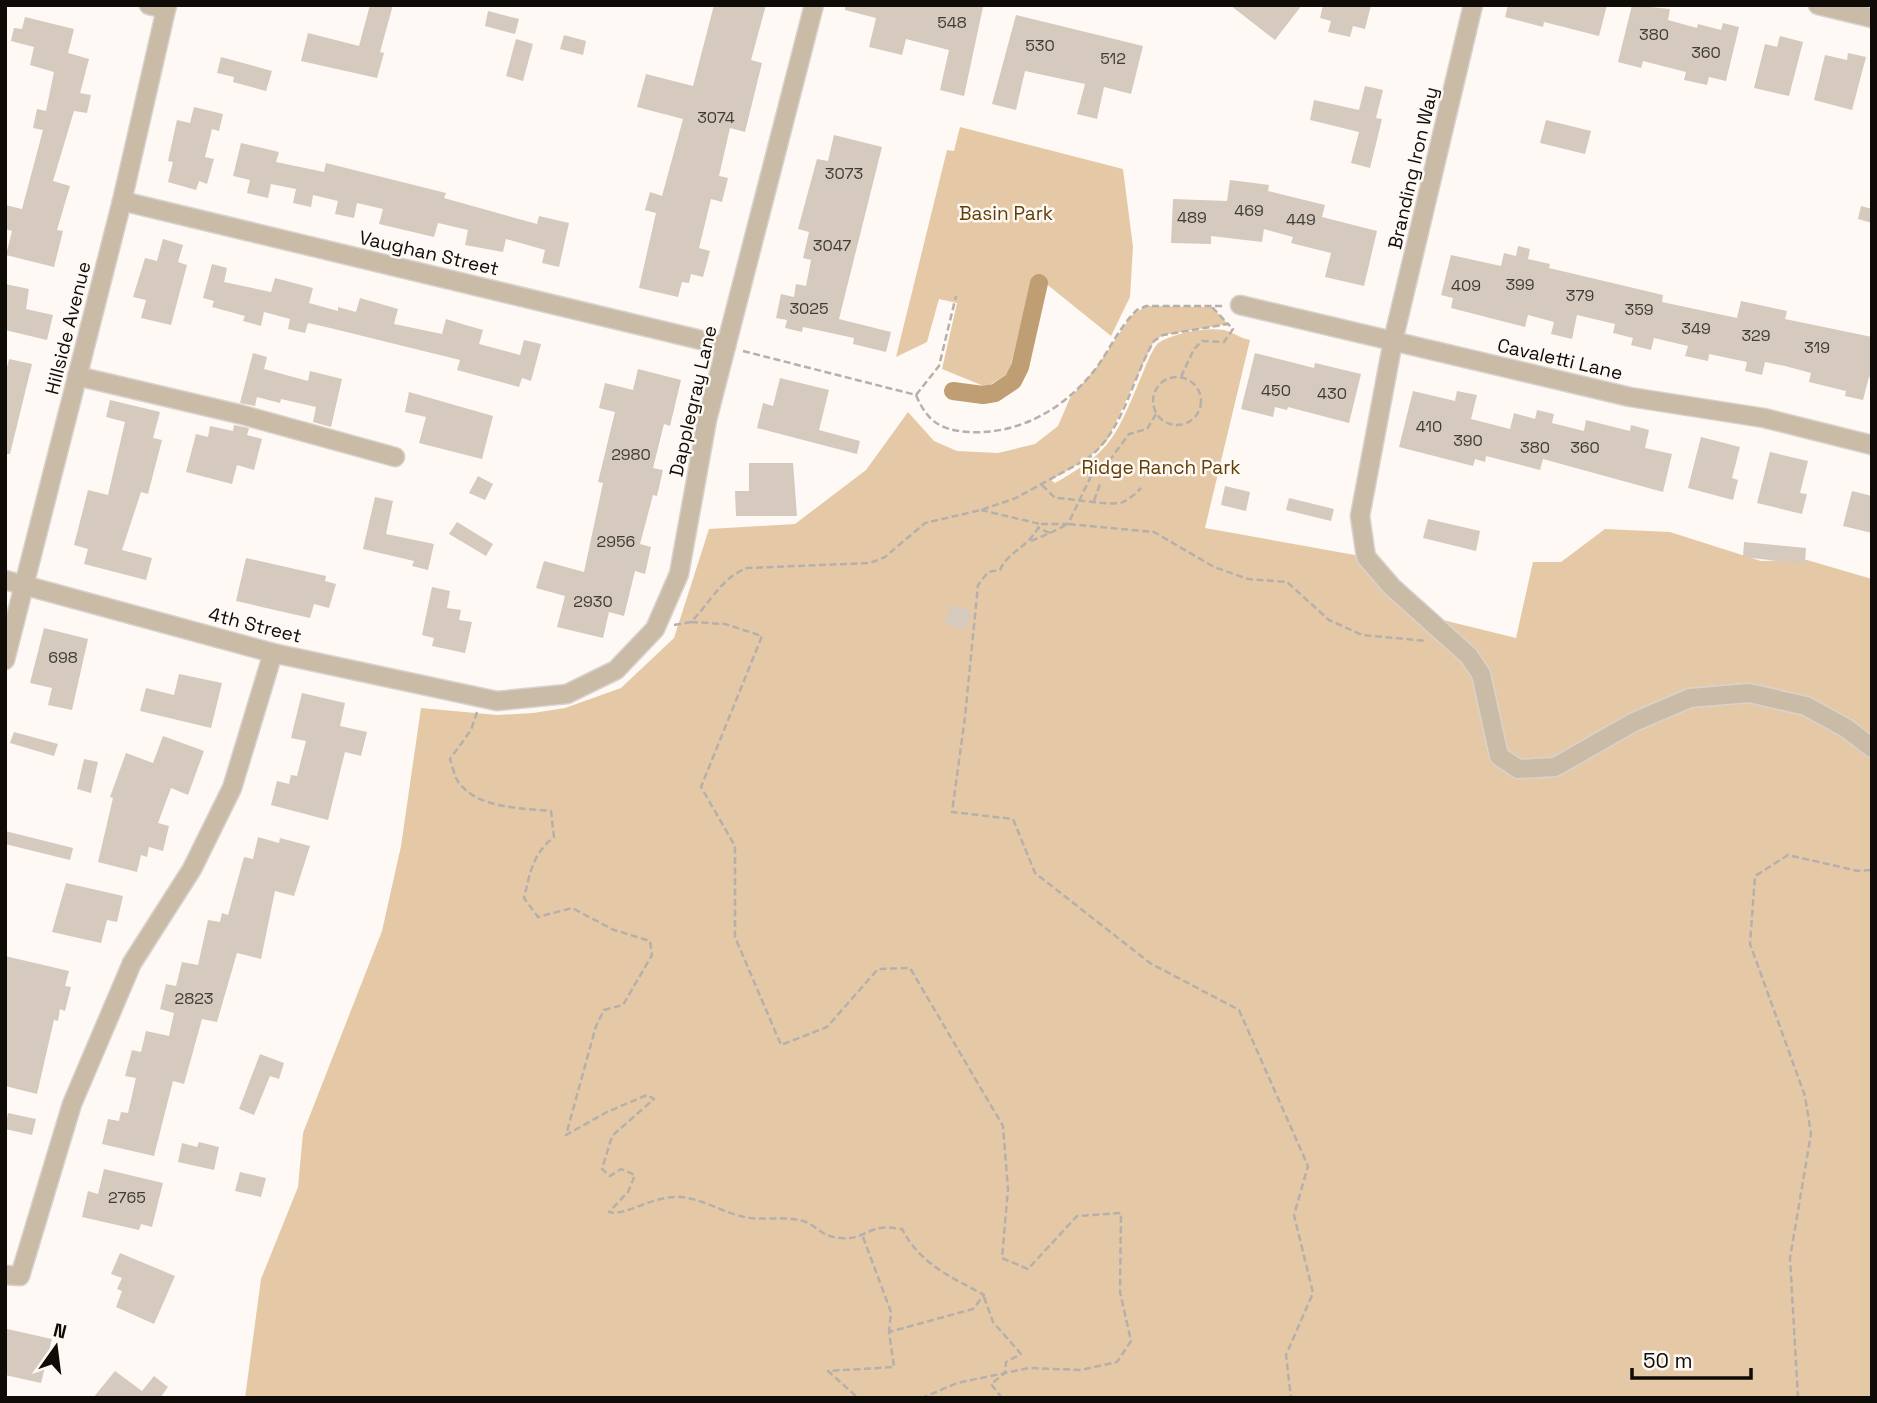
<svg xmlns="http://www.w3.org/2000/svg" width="1877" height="1403" viewBox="0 0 1877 1403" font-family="'Space Grotesk',sans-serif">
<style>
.green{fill:#e5c9a6}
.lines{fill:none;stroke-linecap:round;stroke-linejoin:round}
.canal{stroke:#c09e73;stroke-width:18}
.building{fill:#d5cabd}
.minor-casing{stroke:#d8d3ce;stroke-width:21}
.path{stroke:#b5b0ac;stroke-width:2.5;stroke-dasharray:7 3.5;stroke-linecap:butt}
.minor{stroke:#cabba7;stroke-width:18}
.labels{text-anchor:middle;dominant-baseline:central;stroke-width:5;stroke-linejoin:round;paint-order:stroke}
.number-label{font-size:16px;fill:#403c35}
.street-label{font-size:19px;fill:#0f0c08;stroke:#fef9f4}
.park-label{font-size:19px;fill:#603e06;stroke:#fef9f4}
</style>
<rect width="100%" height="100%" fill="#fef9f4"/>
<g class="green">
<path d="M960 127 1123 169 1133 247 1130 297 1111 336 1039 278 1031 282 1009 373 986 387 942 369 957 303 939 299 927 342 896 357 947 150 954 151Z"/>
<path d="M1146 306 1212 307 1228 324 1163 335 1154 341 1107 441 1087 459 1051 480 1055 483C1110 452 1115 439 1139 382 1145 369 1149 354 1158 343 1174 333 1205 327 1224 330 1232 332 1240 338 1250 340L1205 528 1366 557 1404 585 1443 620 1516 638 1533 562H1561L1605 529 1670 532 1761 561 1807 560 1872 579V1398H245L261 1279 298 1187 303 1133 382 931 401 846 421 708 497 715 533 713 565 708 621 688 674 638 709 529 795 524 866 470 908 412 934 441 957 451 998 453 1035 444 1058 426 1070 398 1096 368 1131 316Z"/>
</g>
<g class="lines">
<path class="canal" d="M953 391 983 395 995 393 1013 381 1020 367 1039 283"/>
</g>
<g class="building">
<path d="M370 5H393L380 52 384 53 377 78 301 61 308 33 359 46Z"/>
<path d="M714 5H766L751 60 762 63 745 132 730 128 719 176 728 178 722 202 711 199 699 248 710 251 703 277 691 274 689 283 682 282 678 297 639 288 656 213 645 210 650 192 662 196 683 119 637 107 646 74 693 86Z"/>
<path d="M845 5 983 7 964 96 940 90 949 50 906 39 902 55 869 47 876 18 845 10Z"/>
<path d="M1230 5H1302L1275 40Z"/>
<path d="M1323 5H1371L1365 29 1353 26 1350 37 1328 32 1331 21 1320 18Z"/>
<path d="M1508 5H1607L1599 36 1544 22 1543 27 1505 17Z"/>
<path d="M1632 5 1670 9 1668 20 1697 28 1698 24 1721 30 1723 23 1739 27 1726 81 1709 77 1707 85 1684 80 1686 72 1643 61 1641 68 1618 62Z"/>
<path d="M488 11 519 19 515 34 485 26Z"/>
<path d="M1016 15 1143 46 1131 94 1104 87 1097 119 1077 114 1085 84 1025 71 1016 110 992 104Z"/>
<path d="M25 17 74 29 68 53 89 59 80 93 91 95 87 113 74 111 53 181 70 186 57 230 63 231 54 267 6 255 12 231 5 229V205L22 209 43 130 33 128 37 109 46 111 54 72 30 65 34 47 11 41 14 28 22 29Z"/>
<path d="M564 35 586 41 583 55 560 49Z"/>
<path d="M1780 36 1803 42 1789 96 1754 88 1765 44 1777 47Z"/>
<path d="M516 39 533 44 523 81 506 76Z"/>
<path d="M1848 53 1866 57 1852 110 1814 100 1825 55 1847 60Z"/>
<path d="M221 57 272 71 266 91 233 82 234 77 217 73Z"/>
<path d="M1365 86 1383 90 1376 118 1382 119 1370 168 1351 163 1359 132 1310 120 1314 100 1359 110Z"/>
<path d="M194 107 223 114 219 131 212 129 205 157 214 159 207 184 199 181 196 190 168 182 173 162 168 161 177 120 190 123Z"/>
<path d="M1546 120 1591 131 1585 154 1540 143Z"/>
<path d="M834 135 882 147 839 319 891 332 886 352 853 344 854 338 803 327 802 332 785 328 787 320 776 318 781 294 794 297 796 284 806 286 811 260 803 258 809 232 798 229 817 159 828 161Z"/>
<path d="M241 143 279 152 276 162 324 172 326 163 446 193 444 198 537 224 539 216 569 223 559 267 542 263 545 250 506 239 503 252 465 245 468 230 438 223 434 237 379 224 383 209 357 203 354 218 335 214 338 201 313 195 311 207 293 203 296 189 271 184 268 198 247 193 250 180 233 176Z"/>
<path d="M1230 180 1269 185 1268 191 1325 205 1322 217 1377 231 1364 286 1325 277 1331 253 1291 243 1293 237 1264 229 1262 242 1211 236V244L1171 243 1173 199 1227 201Z"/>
<path d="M1861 206 1872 209V223L1858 219Z"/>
<path d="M163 239 183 245 178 262 187 265 171 325 141 318 146 300 133 297 145 258 157 261Z"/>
<path d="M1518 246 1530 249 1528 259 1550 264 1549 268 1663 295 1662 302 1737 318 1741 301 1787 311 1785 319 1872 337V378L1869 377 1863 400 1845 396 1846 391 1809 382 1811 373 1785 366 1765 362 1762 375 1745 371 1747 362 1709 354 1708 361 1685 356 1688 346 1654 338 1651 350 1631 345 1633 338 1613 333 1615 324 1577 315 1572 339 1551 334 1554 322 1528 315 1525 327 1451 308 1453 298 1441 295 1451 255 1501 266 1504 253 1516 256Z"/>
<path d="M212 264 227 268 224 282 271 292 275 278 313 288 309 303 338 311V307L356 312 360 298 398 309 394 324 442 334 446 319 462 324 483 330 479 344 520 355 524 340 541 344 531 381 522 378 519 387 457 370 460 360 326 327 308 323 305 333 288 329 290 319 264 312 261 326 243 321 245 316 212 307 214 301 203 298Z"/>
<path d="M5 284 29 289 26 309 53 315 47 340 5 330Z"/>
<path d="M253 353 267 357 264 369 308 381 310 371 342 379 331 427 313 422 316 407 281 399 280 403 257 397 255 406 240 403Z"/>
<path d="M1255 353 1314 368 1315 363 1361 374 1349 423 1288 407 1287 410 1275 407 1273 417 1241 409Z"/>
<path d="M9 359 32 364 10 454H5V375Z"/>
<path d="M638 369 681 380 670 426 664 424 653 468 663 470 657 496 653 495 640 544 651 547 645 574 635 571 624 616 609 612 603 638 557 627 565 596 536 588 544 561 584 572 603 483 598 482 615 412 599 408 605 383 633 390Z"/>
<path d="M780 378 829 390 819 430 860 441 857 454 757 428 763 403 773 406Z"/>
<path d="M1413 391 1455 401 1457 391 1477 395 1471 419 1510 429 1514 413 1535 419 1537 410 1554 414 1552 423 1584 431 1586 420 1630 431 1631 425 1649 430 1645 448 1672 454 1663 492 1543 459 1540 470 1486 456 1485 462 1475 459 1473 466 1399 447Z"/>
<path d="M409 392 493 416 482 459 419 443 426 417 405 412Z"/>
<path d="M110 400 160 412 153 438 162 440 148 494 141 492 122 550 152 558 146 580 84 564 88 549 74 545 88 490 108 495 125 422 106 417Z"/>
<path d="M234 425 249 428 247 435 262 439 254 470 237 465 232 484 186 472 196 434 208 437 210 426 233 431Z"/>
<path d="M1701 437 1740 447 1732 478 1738 480 1733 500 1688 488Z"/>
<path d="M1770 452 1808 461 1800 493 1807 494 1802 514 1757 503Z"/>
<path d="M749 463H793L797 516H736L735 491H749Z"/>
<path d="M478 476 493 484 485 500 469 493Z"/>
<path d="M1225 486 1250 492 1246 511 1221 505Z"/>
<path d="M1852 491 1872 496V533L1843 526Z"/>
<path d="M375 497 393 501 386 534 434 544 428 570 412 566 414 561 363 549Z"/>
<path d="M1289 498 1334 509 1331 521 1286 510Z"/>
<path d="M1428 519 1480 531 1476 551 1423 538Z"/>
<path d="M457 522 493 544 486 556 449 534Z"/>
<path d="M1744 542 1806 548 1805 564 1743 557Z"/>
<path d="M246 558 326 576 325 581 336 584 329 608 314 604 310 618 236 601Z"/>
<path d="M432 587 450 591 447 608 461 610 459 620 472 622 465 653 432 646 434 638 422 635Z"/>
<path d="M950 605 971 610 966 630 945 624Z"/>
<path d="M44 628 88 639 72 710 48 705 52 688 30 683Z"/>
<path d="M179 674 222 683 211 728 140 711 146 688 174 695Z"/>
<path d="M302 693 345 703 340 726 367 732 361 756 345 752 328 820 271 805 277 781 289 784 291 775 297 776 306 741 291 738Z"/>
<path d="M14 732 58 744 54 756 10 743Z"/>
<path d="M163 736 204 751 188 795 171 788 158 823 169 826 163 851 149 847 147 857 141 855 137 872 98 862 113 798 110 797 126 753 153 763Z"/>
<path d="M84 759 98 762 91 793 77 789Z"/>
<path d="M5 831 73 848 70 860 5 844Z"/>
<path d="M258 837 279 843 280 838 310 846 294 896 275 891 261 959 237 953 217 1022 202 1019 184 1084 173 1081 154 1156 102 1144 108 1119 119 1121 121 1112 128 1113 136 1078 125 1076 132 1050 141 1052 146 1031 169 1036 174 1013 160 1009 166 984 176 986 182 962 198 965 208 920 220 922 222 913 228 915 244 857 253 859Z"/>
<path d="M66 883 123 896 117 922 107 920 101 943 52 932Z"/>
<path d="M5 956 69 971 65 986 71 987 65 1011 60 1009 58 1021 54 1020 37 1094 5 1086Z"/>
<path d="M260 1054 284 1063 279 1079 270 1076 254 1115 239 1109Z"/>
<path d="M8 1113 36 1119 32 1135 5 1129Z"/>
<path d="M199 1142 219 1147 214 1170 178 1162 182 1143 197 1147Z"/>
<path d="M104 1169 163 1183 152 1227 141 1224 139 1230 82 1217 88 1191 98 1194Z"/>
<path d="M240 1172 266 1178 261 1197 235 1191Z"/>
<path d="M120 1253 175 1276 154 1324 116 1307 122 1291 117 1289 122 1278 111 1274Z"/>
<path d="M7 1329 52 1339 41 1383 5 1375Z"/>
<path d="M115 1371 142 1391 154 1376 168 1387 160 1398H93Z"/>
</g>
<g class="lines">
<defs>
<g id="minor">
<path d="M149 5 166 9"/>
<path d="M1473 5 1393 341 1360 516 1366 557 1392 587 1469 656 1481 674 1499 756 1518 769 1555 767 1634 722 1690 698 1749 693 1806 706 1846 728 1872 748"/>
<path d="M1818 5 1872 18"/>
<path d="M122 201 726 346"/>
<path d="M1240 305 1630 397 1764 418 1872 445"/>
<path d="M77 376 243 415 395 457"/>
<path d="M5 580 273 653 497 701 567 694 616 670 655 629 679 574 707 420 814 5"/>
<path d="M5 660 122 201 167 5"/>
<path d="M5 1275 20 1276 72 1104 132 963 192 869 232 788 273 653"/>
</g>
</defs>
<use href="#minor" class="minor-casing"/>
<g class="path">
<path d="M743 351 916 395C927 421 940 430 968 432 1020 435 1066 408 1097 367 1110 349 1120 326 1137 310L1146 306H1224"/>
<circle cx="1177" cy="401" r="24"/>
<path d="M1181 377 1194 349 1202 341 1224 342 1233 329 1228 324"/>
<path d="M916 395 939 366 956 296"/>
<path d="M1042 485 1055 498C1071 498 1113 507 1123 502 1130 499 1136 493 1141 488"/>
<path d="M1094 501 1100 484"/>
<path d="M981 510 1040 524C1030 547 1008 551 1000 570L988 572 978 585 965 717 952 812 1013 819 1035 873 1150 963 1239 1010 1308 1166 1294 1215 1313 1293 1286 1355 1291 1398"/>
<path d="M1041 524H1068L1093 472 1104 468 1129 434 1147 429 1156 414"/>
<path d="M1050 533 1068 524 1154 532 1214 567 1248 579 1287 582 1329 620 1362 635 1427 641"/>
<path d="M1031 541 1050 533 1038 528"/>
<path d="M691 622 725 624 762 636 701 787 735 846V937L781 1045 827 1027 878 969 910 968 1003 1126 1008 1189 1002 1258 1028 1269 1077 1216 1121 1213 1120 1292 1131 1341 1117 1362 1081 1370 1029 1368 957 1383 922 1398"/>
<path d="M674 625 691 622C710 603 721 578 747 568L870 563 885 557 925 523 981 510 1016 498 1087 459C1124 431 1131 380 1154 341L1163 335 1228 324 1212 307"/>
<path d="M477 712 471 730 450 759C452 765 454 774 457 780 476 809 521 808 551 811L554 837C533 853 530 873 524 898L538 917 572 908 614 930 650 941 652 955 623 1005 604 1010 596 1026 566 1135 607 1112 647 1095 654 1099 612 1136 602 1169 610 1176 621 1169 635 1175 628 1192 609 1212C625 1217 653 1195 680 1197 705 1199 724 1214 750 1218 767 1220 787 1216 803 1221 819 1226 820 1237 841 1238 856 1240 863 1233 876 1229 883 1226 895 1228 902 1229 921 1265 950 1276 984 1295L973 1309 889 1332 894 1367 828 1371 858 1398"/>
<path d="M863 1237 891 1312 889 1332"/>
<path d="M984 1297 993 1322 1021 1354 1006 1362 1005 1373 991 1384 1002 1398"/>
<path d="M1798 1398 1790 1258 1811 1134 1805 1096 1750 944 1755 876 1788 855 1858 871 1872 870"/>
</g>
<use href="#minor" class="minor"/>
</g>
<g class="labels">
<g class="number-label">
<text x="952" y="22">548</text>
<text x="1654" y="34">380</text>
<text x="1040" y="45">530</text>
<text x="1706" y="52">360</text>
<text x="1113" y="58">512</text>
<text x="716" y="117">3074</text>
<text x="844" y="173">3073</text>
<text x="1249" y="210">469</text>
<text x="1192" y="217">489</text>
<text x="1301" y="219">449</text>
<text x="832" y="245">3047</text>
<text x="1520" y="284">399</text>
<text x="1466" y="285">409</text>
<text x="1580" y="295">379</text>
<text x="809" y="308">3025</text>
<text x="1639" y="309">359</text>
<text x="1696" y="328">349</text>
<text x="1756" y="335">329</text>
<text x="1817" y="347">319</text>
<text x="1276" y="390">450</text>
<text x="1332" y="393">430</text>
<text x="1429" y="426">410</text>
<text x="1468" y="440">390</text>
<text x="1535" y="447">380</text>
<text x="1585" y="447">360</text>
<text x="631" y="454">2980</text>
<text x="616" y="541">2956</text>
<text x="593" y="601">2930</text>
<text x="63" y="657">698</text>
<text x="194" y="998">2823</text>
<text x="127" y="1197">2765</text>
</g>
<g class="street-label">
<text transform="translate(1413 168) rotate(-77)">Branding Iron Way</text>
<text transform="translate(429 253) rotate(13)">Vaughan Street</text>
<text transform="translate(68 328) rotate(-76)">Hillside Avenue</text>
<text transform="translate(1560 359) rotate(13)">Cavaletti Lane</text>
<text transform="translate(693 401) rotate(-77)">Dapplegray Lane</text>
<text transform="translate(255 625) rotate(14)">4th Street</text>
</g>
<g class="park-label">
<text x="1006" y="213">Basin Park</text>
<text x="1161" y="467">Ridge Ranch Park</text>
</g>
</g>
<rect width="1877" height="1403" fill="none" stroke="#0f0c08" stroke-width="14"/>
<g transform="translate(56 1347) rotate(14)" stroke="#fef9f4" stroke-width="5" paint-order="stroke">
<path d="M0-5L12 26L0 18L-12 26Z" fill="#0f0c08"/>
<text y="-10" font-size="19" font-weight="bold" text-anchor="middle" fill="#0f0c08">N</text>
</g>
<path d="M1632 1368v10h119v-10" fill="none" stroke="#0f0c08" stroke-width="3.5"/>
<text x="1643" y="1368" font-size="21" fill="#0f0c08" stroke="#fef9f4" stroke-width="5" paint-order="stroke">50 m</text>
</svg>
